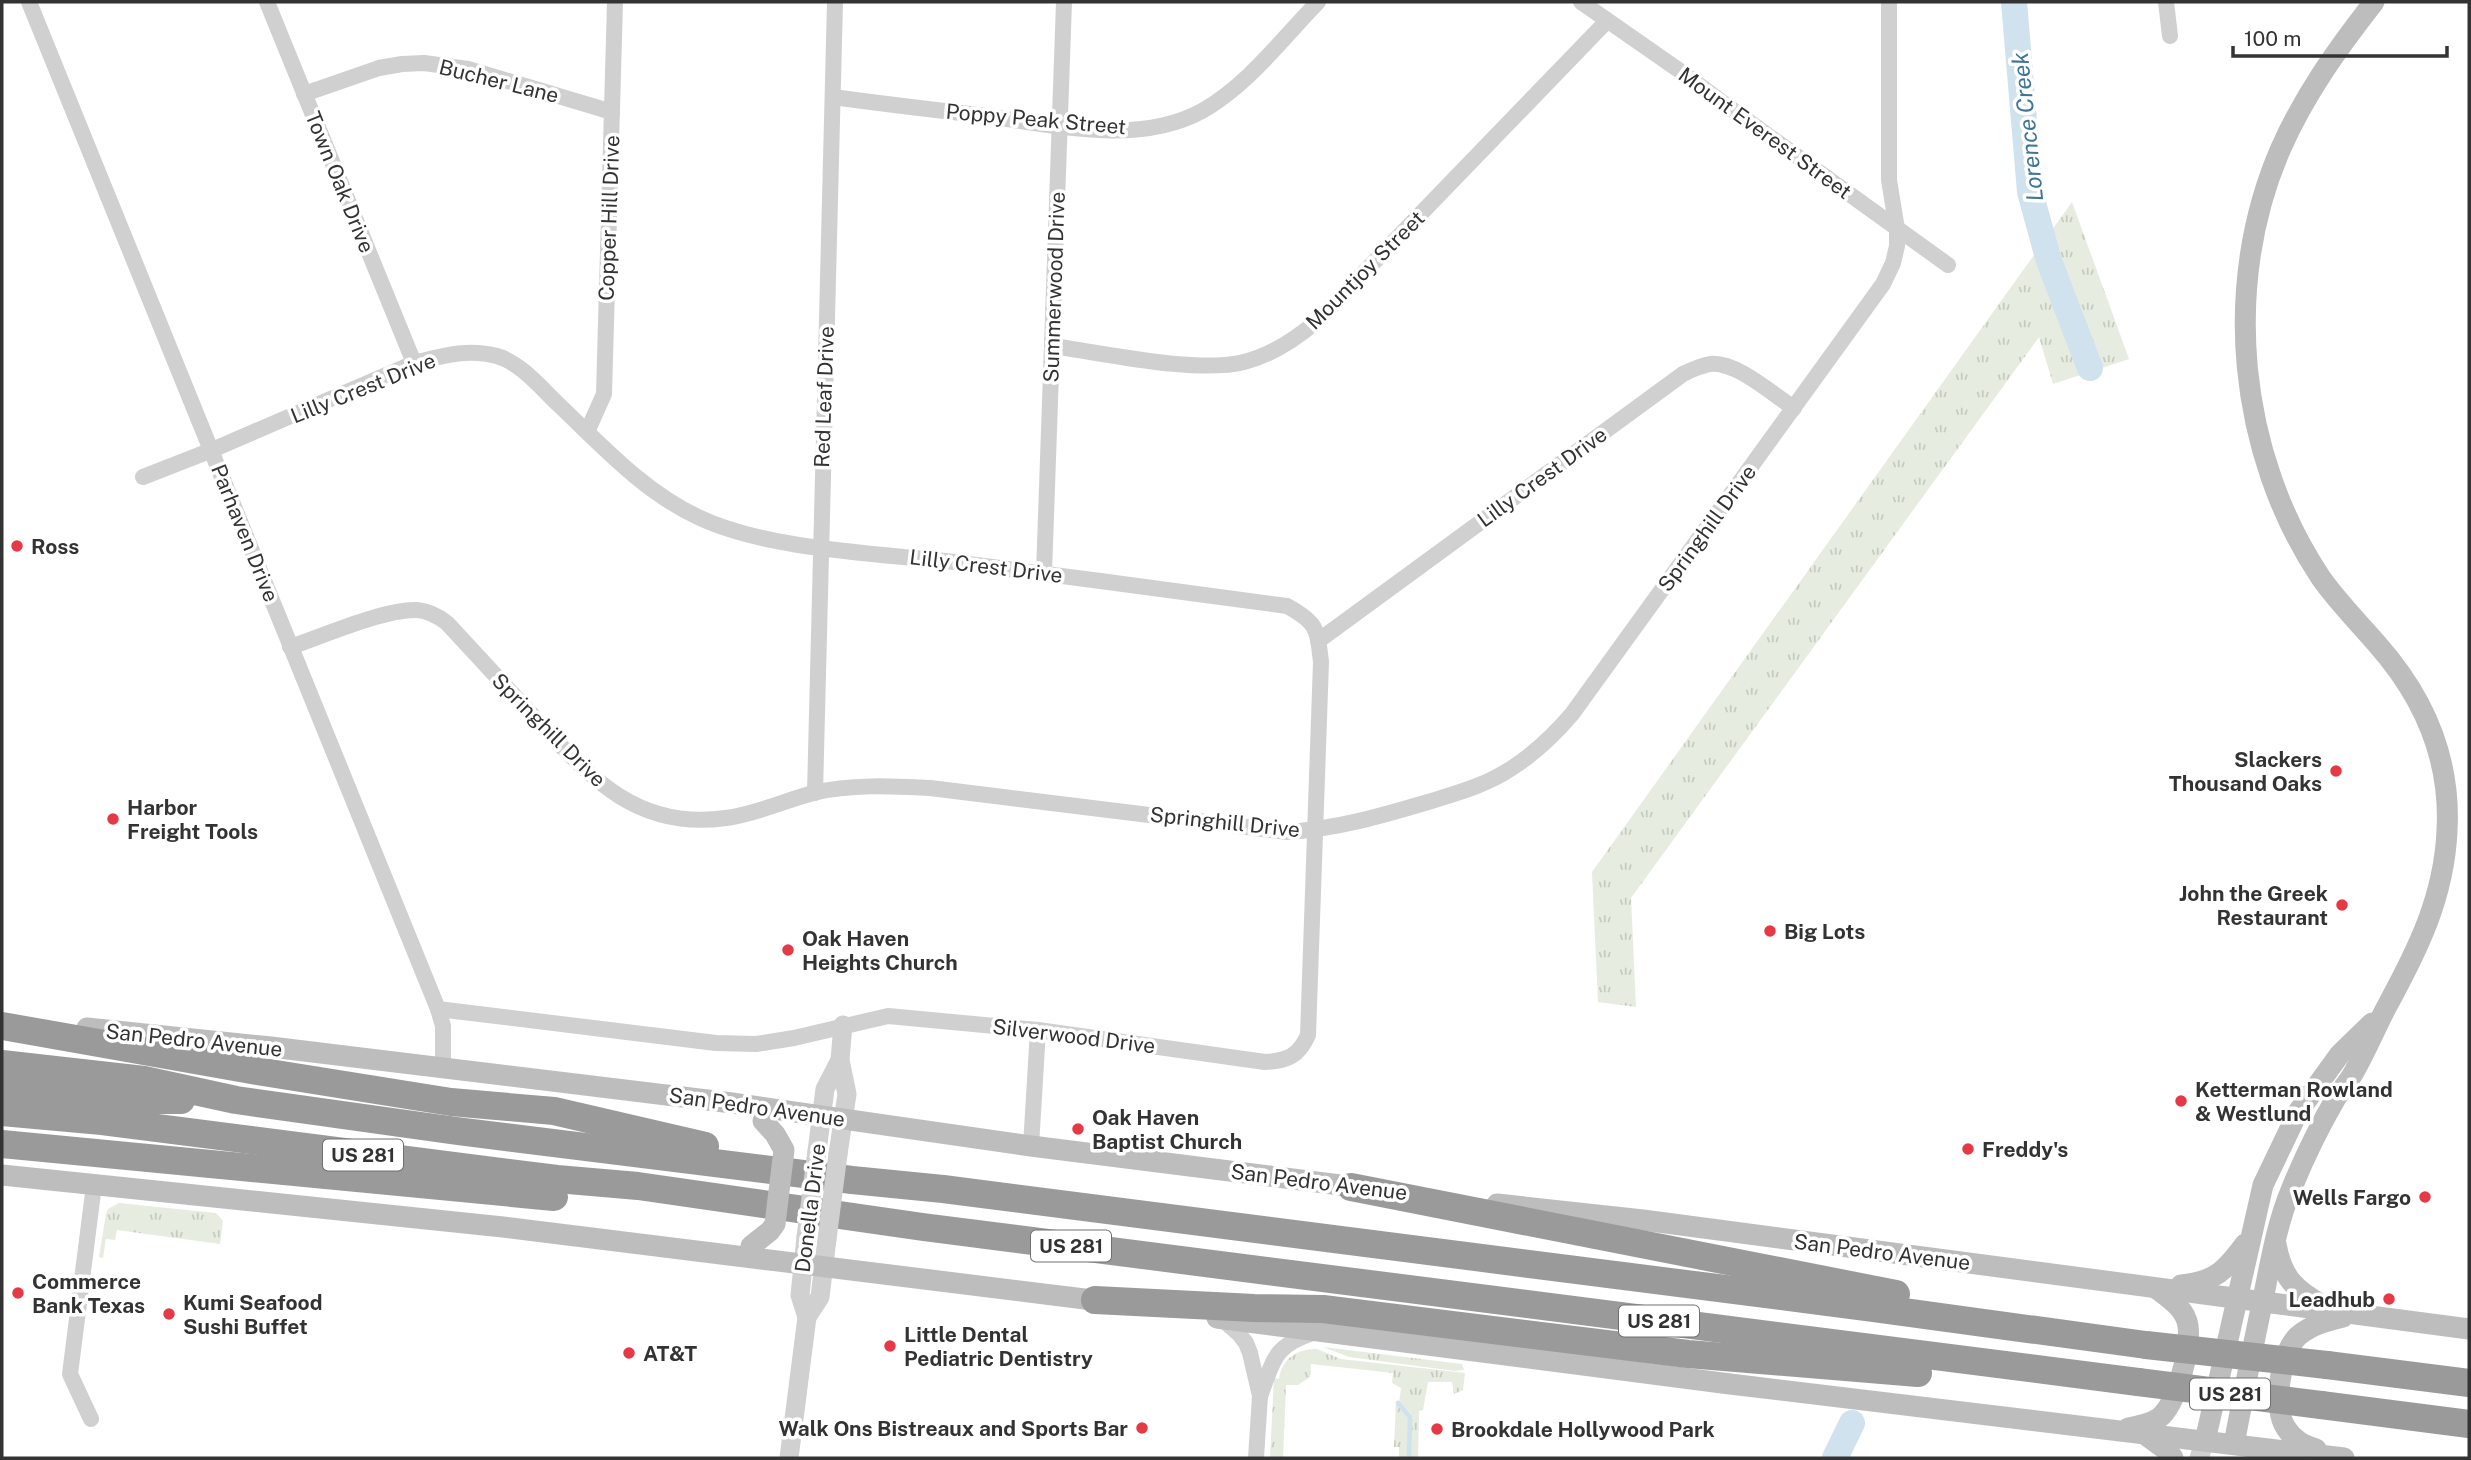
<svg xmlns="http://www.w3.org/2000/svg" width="2471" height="1460" viewBox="0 0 2471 1460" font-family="'Public Sans',sans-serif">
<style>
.grass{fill:url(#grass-tufts)}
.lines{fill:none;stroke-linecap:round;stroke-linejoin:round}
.stream{stroke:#cfe2ee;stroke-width:4.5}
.river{stroke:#cfe2ee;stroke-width:26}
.minor{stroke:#d0d0d0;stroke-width:16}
.tertiary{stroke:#d0d0d0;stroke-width:19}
.secondary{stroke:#bdbdbd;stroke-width:21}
.motorway{stroke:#9a9a9a;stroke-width:28}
.tertiary-bridge{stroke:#d0d0d0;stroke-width:19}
.secondary-bridge{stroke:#bdbdbd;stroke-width:21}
.motorway-bridge{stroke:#9a9a9a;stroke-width:28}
.poi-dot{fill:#e63946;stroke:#fff;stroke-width:2.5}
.labels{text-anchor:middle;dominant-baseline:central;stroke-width:7;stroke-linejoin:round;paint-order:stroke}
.shield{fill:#fff;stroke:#707070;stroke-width:2}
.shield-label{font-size:19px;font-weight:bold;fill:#333}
.street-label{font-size:21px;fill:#333;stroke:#fff}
.poi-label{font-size:21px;font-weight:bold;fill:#333;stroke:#fff;text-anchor:start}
.water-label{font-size:23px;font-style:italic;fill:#3f7597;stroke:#fff}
</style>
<defs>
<pattern id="grass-tufts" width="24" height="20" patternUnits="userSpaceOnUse" patternTransform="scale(1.75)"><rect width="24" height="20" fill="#e6ecdf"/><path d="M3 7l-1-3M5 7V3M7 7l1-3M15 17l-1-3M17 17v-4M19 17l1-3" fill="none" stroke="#c6cbc0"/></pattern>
</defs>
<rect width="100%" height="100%" fill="#fff"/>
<g class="grass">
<path d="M2072 202 2129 359 2053 384 2039 337 1631 898 1636 1007 1598 1002 1592 872Z"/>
<path d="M119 1203 216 1213 223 1221 220 1244 117 1230 115 1240 106 1239 103 1258 99 1257 106 1214 108 1209Z"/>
<path d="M1323 1347 1462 1364 1464 1370 1455 1371 1349 1357Z"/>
<path d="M1317 1349 1341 1359 1465 1373 1463 1390 1454 1394 1452 1382H1428L1423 1410 1419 1411 1418 1458H1410L1411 1414 1399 1403 1401 1388 1392 1383 1393 1373 1311 1364 1310 1377 1298 1385H1286L1283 1458H1270L1274 1378 1279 1379C1282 1358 1297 1349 1317 1349Z"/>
<path d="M1396 1403 1409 1417 1408 1458H1399V1447H1394Z"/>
</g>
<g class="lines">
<path class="stream" d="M1398 1403 1410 1417 1409 1458"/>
<g class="river">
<path d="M2014 2 2030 192 2049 261 2090 368"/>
<path d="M1835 1458 1852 1423"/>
</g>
<g class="minor">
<path d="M29 2 438 1009 443 1026V1067"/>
<path d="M267 2 414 363"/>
<path d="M1581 2 1683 73 1723 103 1948 265"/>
<path d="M2166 2 2170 36"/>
<path d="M304 94 379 68 402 64 424 63 468 69 612 112"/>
<path d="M833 97C884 104 935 110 987 116 1055 125 1138 146 1202 111 1248 85 1282 39 1318 2"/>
<path d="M1052 346C1104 353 1196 374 1244 362 1272 355 1296 339 1318 320L1607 21"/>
<path d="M587 432 604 394 615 2"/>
<path d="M143 477 212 450 414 363C442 356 468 348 497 356 521 363 541 388 559 405 601 445 644 492 698 517 765 549 871 553 946 561 1060 575 1173 591 1287 606 1318 623 1317 629 1321 662L1308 1035C1299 1056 1287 1061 1265 1062L1038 1030 888 1016 794 1038 756 1044 716 1043 438 1009"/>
<path d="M1044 573 1064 2"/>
<path d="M1318 641 1683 374C1691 370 1700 366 1710 364 1736 361 1772 394 1794 408"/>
<path d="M290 647C323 636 384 609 417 610 429 611 438 616 447 623 476 654 505 686 534 717 589 776 636 831 726 818 756 814 784 801 813 793 851 784 891 786 930 788L1287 832C1336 829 1381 816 1428 802 1457 793 1487 785 1512 768 1535 753 1554 735 1572 714L1883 284 1893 263 1897 246V229L1889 180V2"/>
<path d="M815 793 835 2"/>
<path d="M1031 1146 1038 1030"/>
<path d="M1222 1319 1239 1334 1246 1343 1250 1353 1260 1396 1256 1458"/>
<path d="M1260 1396C1274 1360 1273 1346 1313 1333"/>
<path d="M91 1419 70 1374 94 1185"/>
</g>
<g class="tertiary">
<path d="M817 1151 825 1089 840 1060"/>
<path d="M838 1154 847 1094 840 1060 843 1025"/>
<path d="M807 1317 820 1297 827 1239"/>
<path d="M789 1458 807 1317 800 1295 806 1237"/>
<path d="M2199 1458 2205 1441"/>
</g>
<g class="secondary">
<path d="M87 1028 271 1047 732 1103 1031 1146 1364 1188"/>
<path d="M2 1175 503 1227 1109 1302"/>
<path d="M1497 1204 1643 1220 2469 1329"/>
<path d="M2276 1244C2282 1278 2295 1290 2324 1306"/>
<path d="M2181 1285C2215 1282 2226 1270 2245 1244"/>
<path d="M1217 1318 1730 1384 2344 1458"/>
<path d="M2128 1428C2139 1426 2150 1424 2159 1418 2177 1404 2191 1348 2188 1326 2186 1309 2169 1298 2157 1289"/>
<path d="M2147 1436 2169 1452 2173 1458"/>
<path d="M2205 1441 2263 1185 2298 1112 2340 1054 2372 1023"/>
<path d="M2234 1444C2243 1397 2252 1351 2262 1304 2270 1266 2276 1226 2291 1190 2304 1158 2319 1127 2336 1098 2342 1089 2349 1081 2354 1072 2366 1051 2375 1029 2386 1008 2417 951 2444 898 2447 831 2451 760 2424 697 2377 644 2358 622 2338 602 2321 578 2238 454 2221 285 2281 148 2305 94 2338 48 2374 2"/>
<path d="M2316 1449C2304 1445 2293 1440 2286 1428 2272 1408 2280 1353 2298 1336 2311 1325 2326 1321 2343 1317"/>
</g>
<g class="motorway">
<path d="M2 1026 257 1071 451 1102 554 1111 705 1146"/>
<path d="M2 1064 144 1080 236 1100 457 1131 852 1180 943 1189 1874 1308 2146 1345"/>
<path d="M2 1087 142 1100H181"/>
<path d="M2 1112 102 1121 557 1179 638 1186 923 1227 2138 1382"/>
<path d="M2 1144 554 1197"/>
<path d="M1351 1187 1896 1294"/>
<path d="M1095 1300 1254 1308 1323 1309 1688 1354 1918 1373"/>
<path d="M2327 1365 2469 1383"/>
<path d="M2321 1405 2469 1424"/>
</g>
<g class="tertiary-bridge">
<path d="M806 1237 817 1151"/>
<path d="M827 1239 838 1154"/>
</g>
<path class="secondary-bridge" d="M751 1246 770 1231 775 1224 784 1150 775 1134 763 1121"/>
<g class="motorway-bridge">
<path d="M2146 1345 2327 1365"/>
<path d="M2138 1382 2321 1405"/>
</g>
</g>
<g class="poi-dot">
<circle cx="17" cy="546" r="7"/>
<circle cx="2336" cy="771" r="7"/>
<circle cx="113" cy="819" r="7"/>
<circle cx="2342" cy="905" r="7"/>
<circle cx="1770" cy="931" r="7"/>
<circle cx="788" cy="950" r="7"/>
<circle cx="2181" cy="1101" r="7"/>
<circle cx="1078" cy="1129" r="7"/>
<circle cx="1968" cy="1149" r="7"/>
<circle cx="2425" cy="1197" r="7"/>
<circle cx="18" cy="1293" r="7"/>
<circle cx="2389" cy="1299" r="7"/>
<circle cx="169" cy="1314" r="7"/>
<circle cx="890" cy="1346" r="7"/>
<circle cx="629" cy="1353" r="7"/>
<circle cx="1142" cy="1428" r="7"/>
<circle cx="1437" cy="1429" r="7"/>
</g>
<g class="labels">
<g class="shield">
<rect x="323" y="1139.5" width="80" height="31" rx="5"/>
<rect x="1031" y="1230.5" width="80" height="31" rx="5"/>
<rect x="1619" y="1305.5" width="80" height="31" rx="5"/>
<rect x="2190" y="1378.5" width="80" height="31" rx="5"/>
</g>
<g class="shield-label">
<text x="363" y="1155">US 281</text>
<text x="1071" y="1246">US 281</text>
<text x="1659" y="1321">US 281</text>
<text x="2230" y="1394">US 281</text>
</g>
<g class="street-label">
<text transform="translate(499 81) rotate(14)">Bucher Lane</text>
<text transform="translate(1036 119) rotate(5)">Poppy Peak Street</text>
<text transform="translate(1765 133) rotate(36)">Mount Everest Street</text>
<text transform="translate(340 182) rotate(68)">Town Oak Drive</text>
<text transform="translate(609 218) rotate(-88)">Copper Hill Drive</text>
<text transform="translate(1365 270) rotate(-45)">Mountjoy Street</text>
<text transform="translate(1054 287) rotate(-88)">Summerwood Drive</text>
<text transform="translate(363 388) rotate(-22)">Lilly Crest Drive</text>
<text transform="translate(824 397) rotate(-88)">Red Leaf Drive</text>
<text transform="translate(1542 477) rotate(-36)">Lilly Crest Drive</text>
<text transform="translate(1707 528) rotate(-54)">Springhill Drive</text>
<text transform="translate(245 533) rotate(68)">Parhaven Drive</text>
<text transform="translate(986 566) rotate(7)">Lilly Crest Drive</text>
<text transform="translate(549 730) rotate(45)">Springhill Drive</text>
<text transform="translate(1225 822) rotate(6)">Springhill Drive</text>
<text transform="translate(1074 1036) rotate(7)">Silverwood Drive</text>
<text transform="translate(194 1040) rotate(6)">San Pedro Avenue</text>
<text transform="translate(757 1107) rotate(8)">San Pedro Avenue</text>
<text transform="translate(1319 1182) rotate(7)">San Pedro Avenue</text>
<text transform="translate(810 1208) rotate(-83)">Donella Drive</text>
<text transform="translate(1882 1252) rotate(7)">San Pedro Avenue</text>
</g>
<g class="poi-label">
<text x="31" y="546">Ross</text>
<text x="2322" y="759" text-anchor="end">Slackers<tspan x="2322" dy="24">Thousand Oaks</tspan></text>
<text x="127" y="807">Harbor<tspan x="127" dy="24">Freight Tools</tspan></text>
<text x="2328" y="893" text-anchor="end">John the Greek<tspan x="2328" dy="24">Restaurant</tspan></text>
<text x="1784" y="931">Big Lots</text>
<text x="802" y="938">Oak Haven<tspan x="802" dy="24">Heights Church</tspan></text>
<text x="2195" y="1089">Ketterman Rowland<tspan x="2195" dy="24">&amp; Westlund</tspan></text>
<text x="1092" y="1117">Oak Haven<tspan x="1092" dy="24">Baptist Church</tspan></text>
<text x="1982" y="1149">Freddy's</text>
<text x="2411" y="1197" text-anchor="end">Wells Fargo</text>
<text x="32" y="1281">Commerce<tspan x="32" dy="24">Bank Texas</tspan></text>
<text x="2375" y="1299" text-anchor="end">Leadhub</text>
<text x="183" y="1302">Kumi Seafood<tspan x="183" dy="24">Sushi Buffet</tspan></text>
<text x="904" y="1334">Little Dental<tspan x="904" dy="24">Pediatric Dentistry</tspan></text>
<text x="643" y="1353">AT&amp;T</text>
<text x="1128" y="1428" text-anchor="end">Walk Ons Bistreaux and Sports Bar</text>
<text x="1451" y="1429">Brookdale Hollywood Park</text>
</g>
<g class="water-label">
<text transform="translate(2027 127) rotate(-96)">Lorence Creek</text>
</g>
</g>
<rect width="2471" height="1460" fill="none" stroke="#333333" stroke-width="7"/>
<path d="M2233 46v10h214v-10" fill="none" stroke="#333333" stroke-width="3.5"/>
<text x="2244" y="46" font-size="21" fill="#333333" stroke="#ffffff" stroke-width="5" paint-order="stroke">100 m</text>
</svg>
